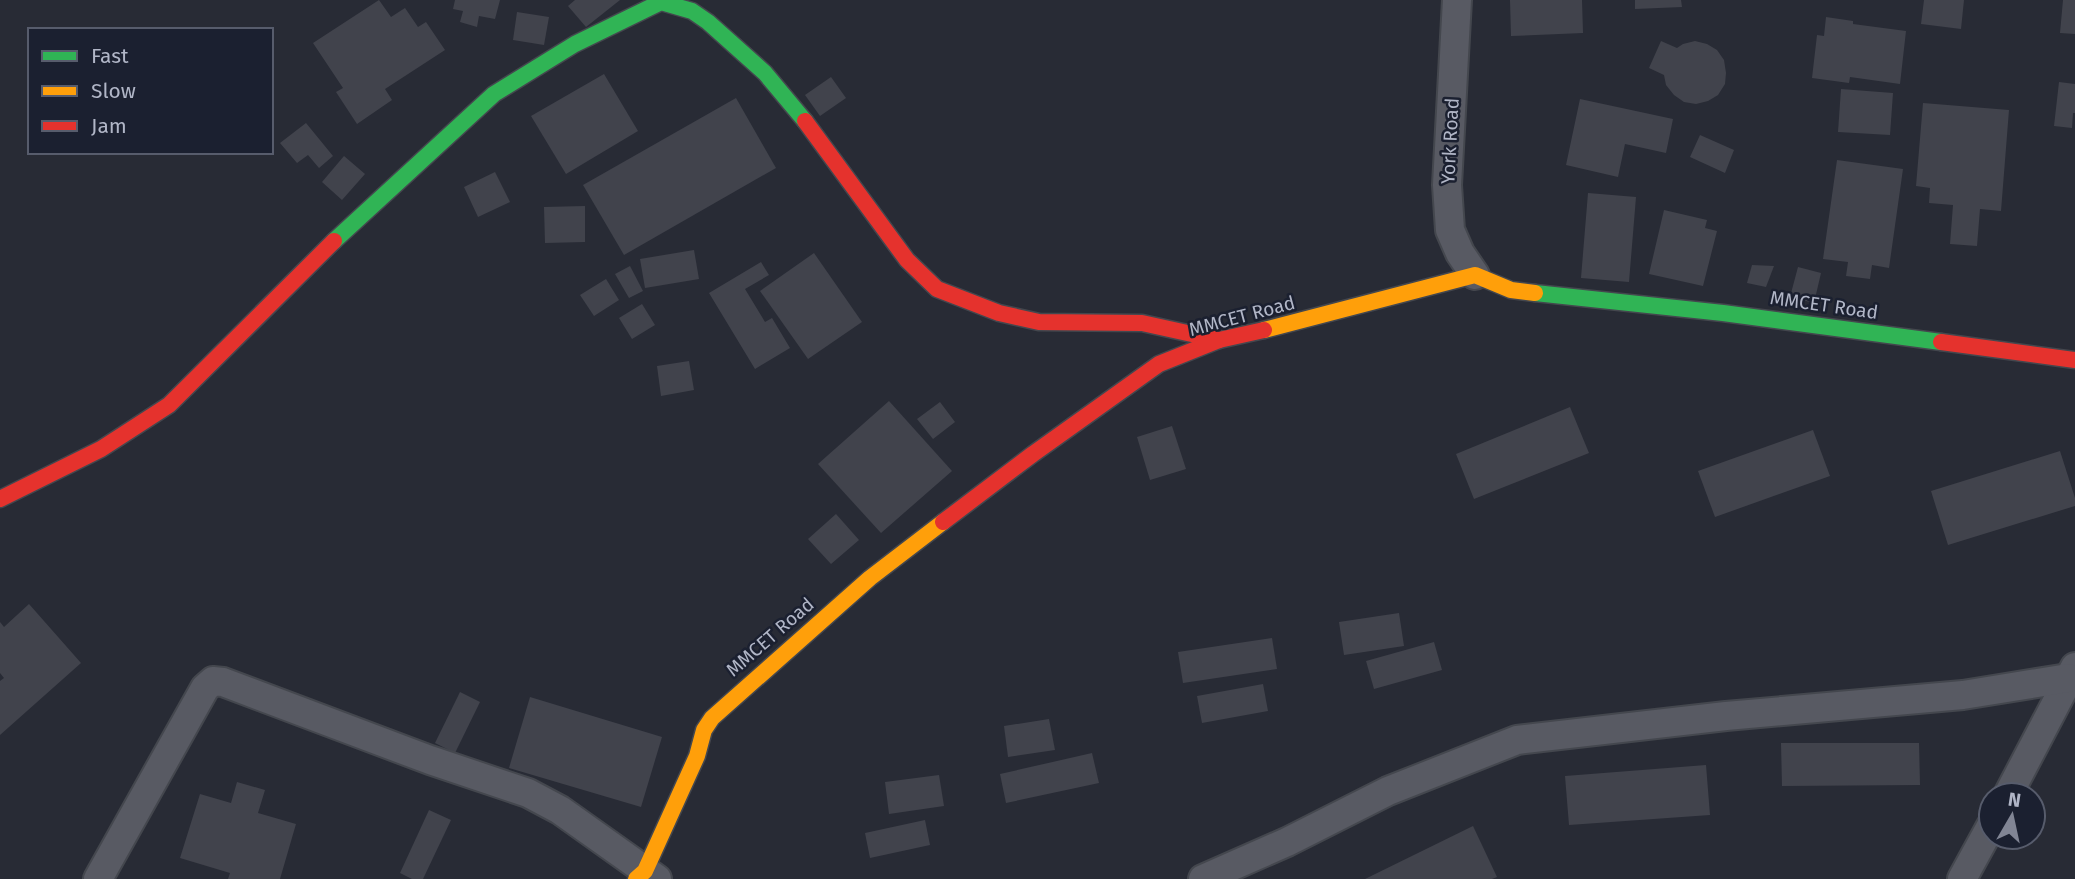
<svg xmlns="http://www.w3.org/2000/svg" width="2075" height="879" viewBox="0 0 2075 879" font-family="'Fira Sans',sans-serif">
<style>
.building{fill:#41434c}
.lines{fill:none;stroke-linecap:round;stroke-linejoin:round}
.street-casing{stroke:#44474e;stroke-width:32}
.fast-casing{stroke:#44474e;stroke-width:19}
.slow-casing{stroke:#44474e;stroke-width:19}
.jam-casing{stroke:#44474e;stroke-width:19}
.street{stroke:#585a63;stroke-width:28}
.fast{stroke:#30b455;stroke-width:16}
.slow{stroke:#ff9f0a;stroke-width:16}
.jam{stroke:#e5322d;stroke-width:16}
.labels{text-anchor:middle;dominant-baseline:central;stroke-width:5;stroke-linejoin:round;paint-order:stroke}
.street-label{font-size:19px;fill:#b1b6c7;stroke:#1b2030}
</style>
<rect width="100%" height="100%" fill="#282b35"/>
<g class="building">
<path d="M379 0 391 17 405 8 418 27 426 22 445 50 385 89 392 100 357 124 336 92 343 88 313 43Z"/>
<path d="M455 0H500L495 19 479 16 477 27 460 22 463 11 453 9Z"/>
<path d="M575 0H620L586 27 568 6Z"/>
<path d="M1510 0H1582L1583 33 1511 36Z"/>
<path d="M1635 0H1681L1682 7 1635 9Z"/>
<path d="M1924 0H1964L1961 29 1921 24Z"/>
<path d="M2063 0H2075V34L2060 33Z"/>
<path d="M517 12 549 17 544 45 513 40Z"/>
<path d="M1826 17 1853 21V24L1906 31 1900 84 1850 77 1849 83 1812 78 1817 35 1824 36Z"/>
<path d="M1661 41 1677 48 1683 44 1695 41 1707 44 1717 50 1724 60 1726 73 1725 84 1718 95 1708 101 1696 104 1684 102 1674 95 1666 85 1664 75 1649 68Z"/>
<path d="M604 74 638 131 566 174 531 116Z"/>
<path d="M831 77 846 98 820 116 805 95Z"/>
<path d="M2059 82 2075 84V113H2073L2072 128 2054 126Z"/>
<path d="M1841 89 1893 93 1890 135 1838 132Z"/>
<path d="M736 98 776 168 624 255 583 185Z"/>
<path d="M1580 99 1673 119 1666 153 1625 144 1618 177 1566 165Z"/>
<path d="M1923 103 2009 110 2001 211 1980 209 1977 246 1950 244 1953 205 1929 203 1930 188 1916 186Z"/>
<path d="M306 123 333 156 319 168 308 155 297 163 280 143Z"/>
<path d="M1700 135 1734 150 1725 173 1690 157Z"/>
<path d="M344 156 365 174 342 200 322 182Z"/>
<path d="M1837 160 1903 169 1889 268 1872 265 1870 279 1846 276 1848 262 1823 259Z"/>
<path d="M495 172 510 202 478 217 464 187Z"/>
<path d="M1588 193 1636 197 1629 282 1581 278Z"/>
<path d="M585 206V242L545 243 544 207Z"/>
<path d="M1664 210 1707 220 1705 228 1717 231 1703 286 1649 274Z"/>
<path d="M694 250 699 279 645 288 640 259Z"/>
<path d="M814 253 862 322 808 359 760 291Z"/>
<path d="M761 262 769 275 745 289 765 322 772 318 790 348 755 369 709 293Z"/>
<path d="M1752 265 1774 266 1766 287 1747 283Z"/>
<path d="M630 266 643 291 629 298 615 274Z"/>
<path d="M1798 267 1821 273 1814 303 1790 297Z"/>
<path d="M606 279 619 300 594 316 580 295Z"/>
<path d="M642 304 655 325 632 339 619 318Z"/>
<path d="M689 361 694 390 661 396 657 366Z"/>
<path d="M889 401 952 471 881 533 818 464Z"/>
<path d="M940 402 955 422 933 439 917 419Z"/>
<path d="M1570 407 1589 453 1474 499 1456 454Z"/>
<path d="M1172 426 1186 469 1150 480 1137 437Z"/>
<path d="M1813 430 1830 476 1715 517 1698 471Z"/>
<path d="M2060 451 2075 498V506L1948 545 1931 491Z"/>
<path d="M836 514 859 540 831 564 808 539Z"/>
<path d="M29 604 81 663 0 735V681L4 678 0 673V622L4 627Z"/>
<path d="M1399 613 1404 646 1344 655 1339 622Z"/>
<path d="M1272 638 1277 669 1183 683 1178 652Z"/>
<path d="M1434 642 1442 670 1374 689 1366 661Z"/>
<path d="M1263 684 1268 711 1202 723 1197 696Z"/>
<path d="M460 692 480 702 455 753 435 743Z"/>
<path d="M530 697 662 737 641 807 509 768Z"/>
<path d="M1049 719 1055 750 1008 757 1004 726Z"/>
<path d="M1781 743H1919L1920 785 1782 786Z"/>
<path d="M1092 753 1099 783 1006 803 1000 774Z"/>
<path d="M1706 765 1710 815 1569 825 1565 776Z"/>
<path d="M939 775 944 806 889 814 885 782Z"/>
<path d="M237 782 265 790 258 813 296 824 280 879H228L230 873 180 858 200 794 231 803Z"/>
<path d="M429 810 451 820 423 879H412L400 873Z"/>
<path d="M925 820 930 845 870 858 865 833Z"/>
<path d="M1473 826 1497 877 1492 879H1365Z"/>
</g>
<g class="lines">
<defs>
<g id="street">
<path d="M1457 0 1447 185 1450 230 1460 253 1475 275"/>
<path d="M2008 795 2075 667"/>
<path d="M98 879 205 688 213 681 223 682 430 760 528 793 560 810 657 879"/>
<path d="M1203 879 1287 842 1388 791 1517 740 1726 716 1963 695 2068 678"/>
<path d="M1962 879 1991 826"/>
</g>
<g id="fast">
<path d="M334 241 494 94 575 44 661 2 692 11 708 22 765 73 805 121"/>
<path d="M1535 293 1723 313 1941 342"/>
</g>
<g id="slow">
<path d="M1264 330 1475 275 1511 290 1535 293"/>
<path d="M636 879 645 871 697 756 704 730 712 718 870 578 943 522"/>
</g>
<g id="jam">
<path d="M805 121 907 260 937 289 999 313 1039 322 1142 323 1219 340"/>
<path d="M1941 342 2075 360"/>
<path d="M0 499 101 449 169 405 334 241"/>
<path d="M943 522 1033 454 1159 364 1219 340 1264 330"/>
</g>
</defs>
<use href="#street" class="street-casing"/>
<use href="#fast" class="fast-casing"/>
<use href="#slow" class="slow-casing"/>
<use href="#jam" class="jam-casing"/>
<use href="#street" class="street"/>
<use href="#fast" class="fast"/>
<use href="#slow" class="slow"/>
<use href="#jam" class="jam"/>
</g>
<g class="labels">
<g class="street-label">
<text transform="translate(1450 141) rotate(-87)">York Road</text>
<text transform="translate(1824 305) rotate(8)">MMCET Road</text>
<text transform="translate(1242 316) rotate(-15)">MMCET Road</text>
<text transform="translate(770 637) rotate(-41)">MMCET Road</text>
</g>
</g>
<rect x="28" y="28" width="245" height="126" fill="#1b2030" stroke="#575c6c" stroke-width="2"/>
<rect x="42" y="51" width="35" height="10" fill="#30b455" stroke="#575c6c" stroke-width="2"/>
<text x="91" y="63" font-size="21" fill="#b1b6c7">Fast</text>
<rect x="42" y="86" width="35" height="10" fill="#ff9f0a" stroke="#575c6c" stroke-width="2"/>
<text x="91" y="98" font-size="21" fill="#b1b6c7">Slow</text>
<rect x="42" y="121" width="35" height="10" fill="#e5322d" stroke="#575c6c" stroke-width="2"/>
<text x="91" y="133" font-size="21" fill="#b1b6c7">Jam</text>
<g transform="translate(2012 816) rotate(9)"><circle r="33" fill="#1b2030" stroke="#575c6c" stroke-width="2"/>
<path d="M0-5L12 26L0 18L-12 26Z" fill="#818594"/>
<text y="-10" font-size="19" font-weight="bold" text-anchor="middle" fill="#b1b6c7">N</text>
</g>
</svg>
